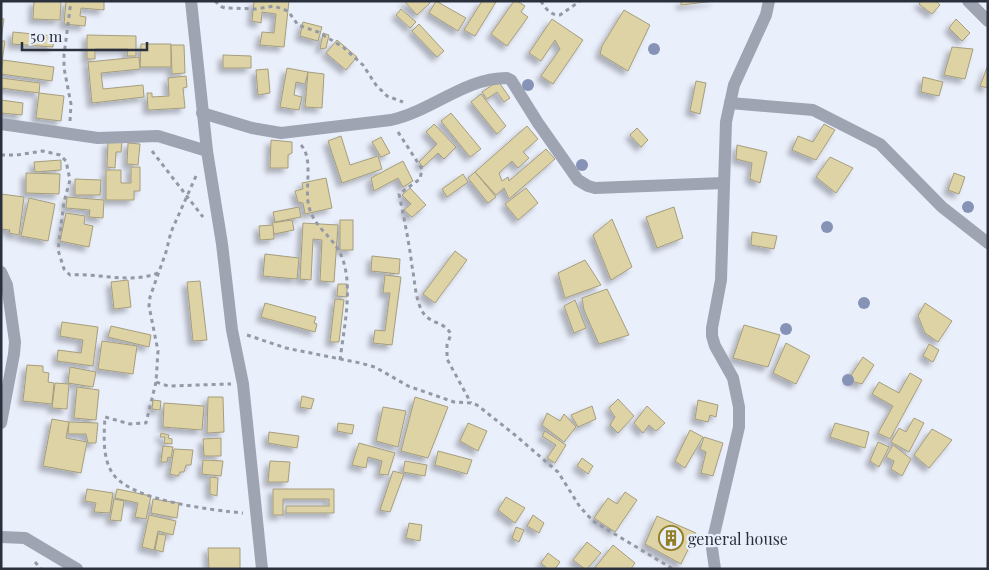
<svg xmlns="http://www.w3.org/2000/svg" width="989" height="570" viewBox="0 0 989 570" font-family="'Playfair Display',serif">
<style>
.building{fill:#ded3a5;stroke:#a59d7d;filter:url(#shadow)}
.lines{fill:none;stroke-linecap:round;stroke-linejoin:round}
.path{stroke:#9499a6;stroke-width:3;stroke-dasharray:4 4;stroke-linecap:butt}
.street{stroke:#9ea4b2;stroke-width:12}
.tree{fill:#8793b6}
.labels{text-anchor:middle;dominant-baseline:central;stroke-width:4.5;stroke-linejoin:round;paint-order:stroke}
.poi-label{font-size:16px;fill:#2b303d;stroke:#eaeffc;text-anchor:start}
</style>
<defs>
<filter id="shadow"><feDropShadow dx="-4.5" dy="4.5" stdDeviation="2.5" flood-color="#0004"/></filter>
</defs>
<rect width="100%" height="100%" fill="#eaeffc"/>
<g class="building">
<path d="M34 1H61L60 20 33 19Z"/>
<path d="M66 1H104V10L81 8 80 16 86 17 85 26 64 24Z"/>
<path d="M254 1H289L284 47 260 45 262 32 274 33 276 14 262 12 261 23 252 21Z"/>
<path d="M404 1H428L430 3 417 15Z"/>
<path d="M436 1 466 18 458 31 429 13Z"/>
<path d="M482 1 496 2 475 36 464 30Z"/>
<path d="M514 1H517L525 6 521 12 528 17 507 46 491 34Z"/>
<path d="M681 1H715L681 5Z"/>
<path d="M921 1H936L940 5 932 14 919 4Z"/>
<path d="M401 9 416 22 410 28 396 15Z"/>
<path d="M624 10 650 25 628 71 600 54 602 46Z"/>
<path d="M1 18 4 19 1 39Z"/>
<path d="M552 19 583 40 553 84 541 76 560 49 555 40 541 61 529 53Z"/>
<path d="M956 19 970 33 962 41 949 28Z"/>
<path d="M303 22 322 27 318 41 300 36Z"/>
<path d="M419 24 444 51 437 57 412 31Z"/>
<path d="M13 32 54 36 53 47 12 44Z"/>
<path d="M323 33 329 35 326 48 320 49Z"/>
<path d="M87 35 136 36V56H127L128 49H95V59H87Z"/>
<path d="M337 40 357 57 346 70 326 53Z"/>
<path d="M1 41H5L2 62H1Z"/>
<path d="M141 44H171V67H140Z"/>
<path d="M171 45H184L185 73 172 74Z"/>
<path d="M952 47 973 49 965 79 944 75Z"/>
<path d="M223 55 251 56V68H223Z"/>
<path d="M139 57 140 69 101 73 103 89 143 85 144 97 92 103 88 62Z"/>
<path d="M3 60 54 67 52 81 1 74Z"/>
<path d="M988 65V88L980 86Z"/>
<path d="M287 68 308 72 305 84 296 82 294 95 302 97 299 110 280 107Z"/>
<path d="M268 69 270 93 258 95 256 70Z"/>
<path d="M308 72 324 74 322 108 305 107Z"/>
<path d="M186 76 187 87 183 88 185 108 148 110 147 93H152V97L169 96 168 78Z"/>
<path d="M923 77 943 82 939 96 921 92Z"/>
<path d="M1 78 40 83 39 93 1 88Z"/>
<path d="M498 81 510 98 504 102 497 92 487 99 482 92Z"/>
<path d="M696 81 706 83 700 114 690 111Z"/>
<path d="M39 93 64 96 61 121 36 118Z"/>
<path d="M481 94 506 126 497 134 471 102Z"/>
<path d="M1 100 23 103 22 115 1 113Z"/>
<path d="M451 113 481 149 470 157 441 121Z"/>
<path d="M434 124 456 147 444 159 438 153 423 167 419 162 437 144 426 132Z"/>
<path d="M824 124 835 130 816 160 792 150 798 136 813 142Z"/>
<path d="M527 126 538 139 523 152 529 158 518 168 512 161 499 173 502 181 508 177 509 181 546 149 555 159 509 199 504 188 496 195 475 172Z"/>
<path d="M637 128 648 140 641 147 630 135Z"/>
<path d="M341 136 350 165 378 156 382 169 342 183 328 141Z"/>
<path d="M381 137 390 153 381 157 372 142Z"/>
<path d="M271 140 292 142V153L288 155V168H270Z"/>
<path d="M108 142H122L121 152H116L115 168 107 167Z"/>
<path d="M128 143 140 144 138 165 127 164Z"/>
<path d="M737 145 767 152 760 183 750 179 752 163 736 159Z"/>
<path d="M830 157 853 168 836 193 816 177Z"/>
<path d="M61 160V170L35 172 34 162Z"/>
<path d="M403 161 413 181 403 187 398 178 374 191 371 178Z"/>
<path d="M131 167H140V191H134V200H106V170H121V183H131Z"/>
<path d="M475 172 496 197 488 203 468 178Z"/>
<path d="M26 173 60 174 59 194 26 193Z"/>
<path d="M954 173 965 177 959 194 948 190Z"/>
<path d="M463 174 468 182 447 197 442 189Z"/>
<path d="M326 178 332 208 305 214 303 203 298 202 295 191 303 189 302 183Z"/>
<path d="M75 179 101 180 100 195H75Z"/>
<path d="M410 188 426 205 412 217 404 210 411 204 402 195Z"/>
<path d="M526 188 538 203 518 220 505 204Z"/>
<path d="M1 194 24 197 19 235 9 233 10 230 1 229Z"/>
<path d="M67 197 104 200 103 218 89 217 90 210 66 208Z"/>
<path d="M29 198 55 204 48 241 21 236Z"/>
<path d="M299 207 301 217 275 222 273 212Z"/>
<path d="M674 207 683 238 657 248 646 217Z"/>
<path d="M66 213 85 216 84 224 93 226 89 247 60 241Z"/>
<path d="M612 219 632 267 611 280 593 235Z"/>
<path d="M292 220 294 230 274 234 272 223Z"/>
<rect x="340" y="220" width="13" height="30"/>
<path d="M303 223 338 225 334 282 320 281 322 240 313 239 311 280 300 279Z"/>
<path d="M273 225 274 239 260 240 259 226Z"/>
<path d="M752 232 777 236 774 249 751 245Z"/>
<path d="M455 251 467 260 435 303 423 294Z"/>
<path d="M265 254 299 258 297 279 263 276Z"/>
<path d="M372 256 400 259 399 274 371 271Z"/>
<path d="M585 260 601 285 565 298 558 273Z"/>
<path d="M385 275 401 277 392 345 373 343 375 330 385 331 390 293H383Z"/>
<path d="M128 280 131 307 114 309 111 282Z"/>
<path d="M200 281 207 340 193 341 187 282Z"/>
<path d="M338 284H347V297L337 296Z"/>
<path d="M607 289 629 335 599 344 584 310 582 298Z"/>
<path d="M335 299 344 300 339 342H330Z"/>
<path d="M575 300 586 328 574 333 564 306Z"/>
<path d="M265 303 316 317 314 323 317 324 315 332 261 317Z"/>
<path d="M925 303 952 321 938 342 925 333 918 316Z"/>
<path d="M62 322 98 327 93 366 57 361 58 350 81 353 83 340 60 336Z"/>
<path d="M744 325 780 335 768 367 733 358Z"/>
<path d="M111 326 151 335 149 347 108 337Z"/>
<path d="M102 341 137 346 133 374 98 369Z"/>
<path d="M786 343 810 356 796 384 773 373Z"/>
<path d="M929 344 939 350 933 362 923 356Z"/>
<path d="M863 357 874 365 862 384 848 380Z"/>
<path d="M27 365 43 366V372L49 373 48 382 54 383 52 404 23 401Z"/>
<path d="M70 367 96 372 93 387 68 383Z"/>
<path d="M910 373 922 380 890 439 878 433 893 406 872 394 879 382 899 393Z"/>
<path d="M55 383 69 384 67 409 52 408Z"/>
<path d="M77 387 99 390 96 420 74 418Z"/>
<path d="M302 396 314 399 311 409 300 407Z"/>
<path d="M208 397H223L224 432 207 433Z"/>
<path d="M415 397 448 407 428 458 401 451Z"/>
<path d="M618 399 634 416 618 433 610 425 615 417 609 408Z"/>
<path d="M153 400 161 401 160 410 152 409Z"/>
<path d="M698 400 718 405 716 417 710 415 708 422 695 419Z"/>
<path d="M164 403 204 406 202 430 163 427Z"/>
<path d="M592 406 596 419 578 427 571 415Z"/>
<path d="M647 406 665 423 656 431 649 425 643 433 634 423Z"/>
<path d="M383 407 406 411 398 447 376 441Z"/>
<path d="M547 413 560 421 564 414 576 427 564 442 542 425Z"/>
<path d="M914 418 924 423 909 452 891 442 899 428 906 432Z"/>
<path d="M52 419 69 422 66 438 87 442 81 473 43 466Z"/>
<path d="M69 422 98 423 96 443H88L86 434H68Z"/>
<path d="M338 423 354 425 352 434 337 431Z"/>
<path d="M468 423 487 431 478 451 460 441Z"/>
<path d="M835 423 869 432 865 448 830 437Z"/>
<path d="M932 429 952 440 929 468 914 455Z"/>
<path d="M690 430 703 437 685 468 675 461Z"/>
<path d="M545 431 566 445 555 463 547 458 556 445 542 436Z"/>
<path d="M269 432 299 436 297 448 268 443Z"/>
<path d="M161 433 169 435 168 438 172 439V444L164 443 165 437H160Z"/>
<path d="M704 437 723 443 713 476 701 473 706 452 700 449Z"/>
<path d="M221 438V456H204L203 439Z"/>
<path d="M878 442 889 447 879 467 870 461Z"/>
<path d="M359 443 395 453 388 475 379 474 382 461 368 457 366 468 352 465Z"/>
<path d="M893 445 911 459 902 476 891 469 894 461 886 457Z"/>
<path d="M163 446 173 447 171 458 168 457 167 462H161Z"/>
<path d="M174 449 193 450 191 465H186L184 472H180L178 476 170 474Z"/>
<path d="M438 451 472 460 467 474 435 465Z"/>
<path d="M582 458 593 466 588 474 577 466Z"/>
<path d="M203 460 223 461 221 476 202 474Z"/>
<path d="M270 461 290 462 288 482H268Z"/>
<path d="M405 461 427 465 425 476 403 472Z"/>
<path d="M393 471 404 474 390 512 380 510Z"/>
<path d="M210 477 218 478 217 496 210 494Z"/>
<path d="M87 489 113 493 110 513 94 512 96 503 85 501Z"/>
<path d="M117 489 151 496 146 519 135 517 138 503 115 498Z"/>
<path d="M273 489H334V513H286V506H329V499H283V515H273Z"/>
<path d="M625 492 637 500 615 532 594 518 608 498 617 504Z"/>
<path d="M506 497 525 508 515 523 498 510Z"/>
<path d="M114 499 124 501 121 521 110 520Z"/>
<path d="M153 499 179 503 177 518 151 513Z"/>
<path d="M149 515 176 521 173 535 158 531 154 550 142 547Z"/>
<path d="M533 515 544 523 539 533 527 526Z"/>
<path d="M657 516 696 533 681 564 645 544Z"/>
<path d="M409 523 422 525 420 541 406 538Z"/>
<path d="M516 527 524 530 519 542 512 538Z"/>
<path d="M158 534 166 535 163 552 155 550Z"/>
<path d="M587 542 601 553 587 569H585L573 560Z"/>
<path d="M613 545 635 563 631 569H594Z"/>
<path d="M208 548H240V569H209Z"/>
<path d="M548 553 560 562 555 569H548L541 563Z"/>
</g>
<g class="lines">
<g class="path">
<path d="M215 1 222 7 226 8 256 9 274 6 288 11 298 25 318 32 343 47 363 65 376 85 387 96 403 102"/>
<path d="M541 1C545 8 551 16 560 15L580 1"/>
<path d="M70 121 71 104 64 68V55L71 1"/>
<path d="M398 132 422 169 420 179 399 194C404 218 409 242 412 266 415 281 415 298 422 311 430 325 443 320 451 334L447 345V359L471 403"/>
<path d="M301 145C314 159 304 188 309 207 314 226 330 235 339 251 355 280 344 327 340 360"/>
<path d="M152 151 203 217"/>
<path d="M1 155H17L43 151 60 155 66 161 70 180 64 202 58 250 64 269 70 275C99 273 130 284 158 273"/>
<path d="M196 176 171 232 166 252 150 297 149 306 158 351 156 382 168 386 231 384"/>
<path d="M247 335 286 348 360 363 375 367 408 386 454 402 471 403 477 405 515 435 558 472 580 507 593 521 673 569"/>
<path d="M156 382 146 423 130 424 105 417C104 435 102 458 113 474 132 501 212 510 243 513"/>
<path d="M35 562 41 569"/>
</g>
<g class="street">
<path d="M191 1 207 151 222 244 232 330 243 384 262 569"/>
<path d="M968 1 988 21"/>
<path d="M730 103 813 110 880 144 942 207 988 243"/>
<path d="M202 113 252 128 281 133 391 120C432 111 464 78 507 78L511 80 538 123 578 180 588 186 595 188 724 183"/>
<path d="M1 124 98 138 158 136 207 151"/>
<path d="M1 272 7 285 15 342 14 354 1 423"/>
<path d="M1 537 25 538 77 569"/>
<path d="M715 569 712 548 713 539 739 427V407L733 378 715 346 712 336V328L721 280 726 122 734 85 766 15 769 1"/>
</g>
</g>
<g class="tree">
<circle cx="654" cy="49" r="6"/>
<circle cx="528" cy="85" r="6"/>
<circle cx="582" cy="165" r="6"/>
<circle cx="968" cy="207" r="6"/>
<circle cx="827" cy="227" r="6"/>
<circle cx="864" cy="303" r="6"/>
<circle cx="786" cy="329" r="6"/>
<circle cx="848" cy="380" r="6"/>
</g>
<defs>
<symbol id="building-ring" viewBox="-11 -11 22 22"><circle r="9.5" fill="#eaeffc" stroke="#927e25" stroke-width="1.5"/><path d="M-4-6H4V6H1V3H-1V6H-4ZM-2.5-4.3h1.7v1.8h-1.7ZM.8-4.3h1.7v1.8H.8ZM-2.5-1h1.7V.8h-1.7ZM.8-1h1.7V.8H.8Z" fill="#927e25"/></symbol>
</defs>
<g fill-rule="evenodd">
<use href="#building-ring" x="657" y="524" width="28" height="28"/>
</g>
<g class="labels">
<g class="poi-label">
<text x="688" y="538">general house</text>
</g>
</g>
<rect width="989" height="570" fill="none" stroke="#2b303d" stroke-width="5"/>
<path d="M22 42v8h125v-8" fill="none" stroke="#2b303d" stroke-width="2.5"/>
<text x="30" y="42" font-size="15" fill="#2b303d" stroke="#eaeffc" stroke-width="4" paint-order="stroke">50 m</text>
</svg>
